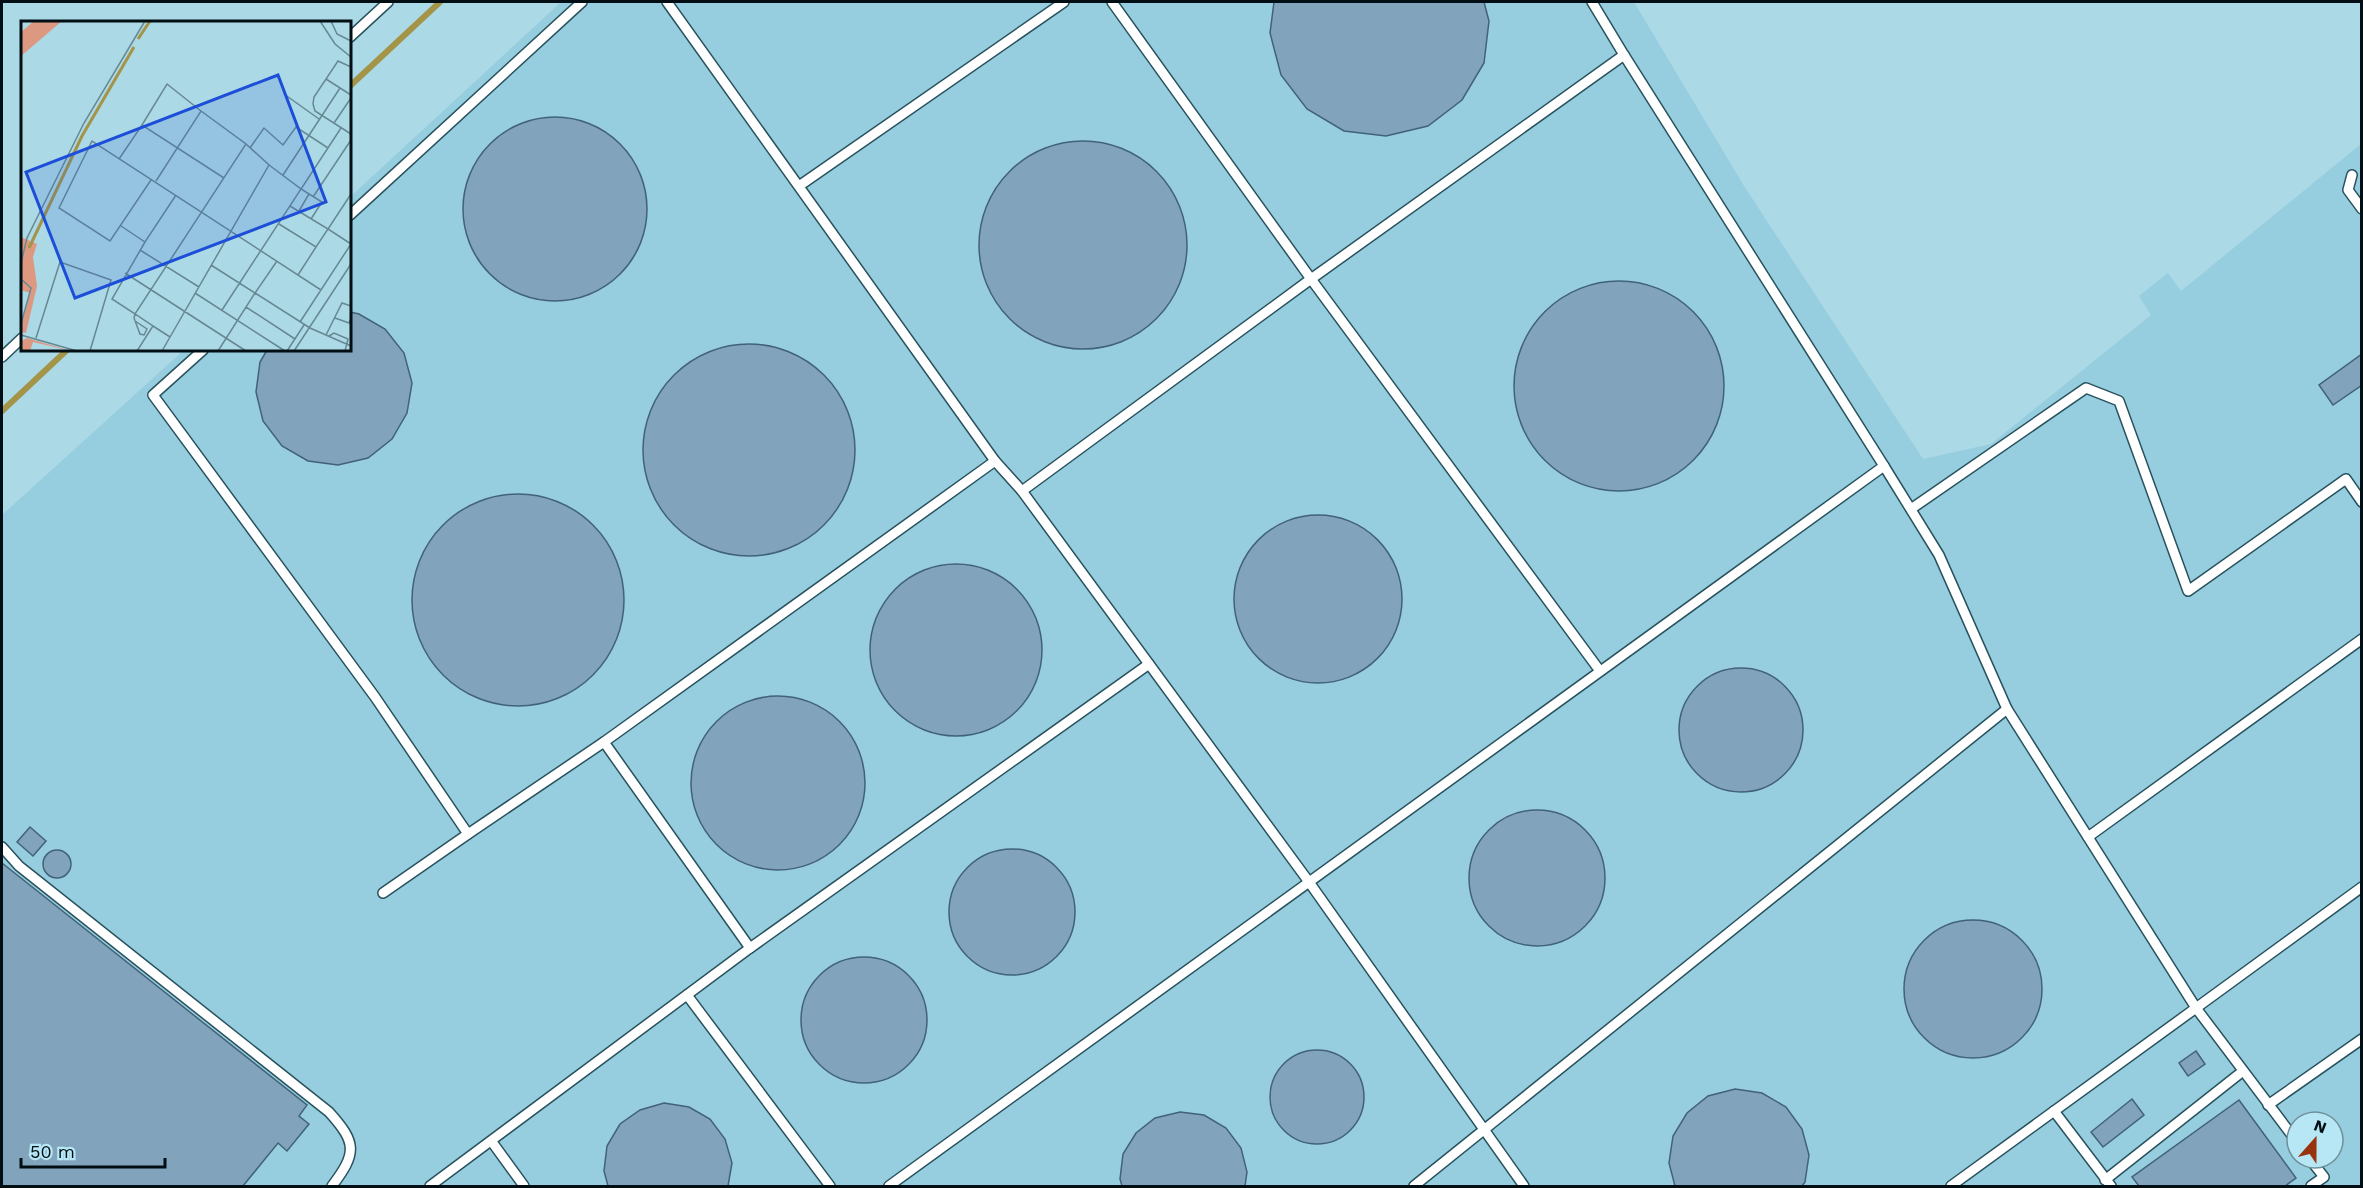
<svg xmlns="http://www.w3.org/2000/svg" width="2363" height="1188" viewBox="0 0 2363 1188" font-family="'Work Sans',sans-serif">
<style>
.built{fill:#97cedf;fill-rule:evenodd}
.lines{fill:none;stroke-linecap:round;stroke-linejoin:round}
.stream{stroke:#a39448;stroke-width:6}
.building{fill:#81a3bb;stroke:#416277;stroke-width:1.5}
.service-casing{stroke:#27525e;stroke-width:12}
.service{stroke:#fff;stroke-width:9}
.inset-river{fill:none;stroke:#a39448;stroke-width:3}
.inset-road{fill:none;stroke:#678892;stroke-width:1.5}
.view{fill:#1d4ed8;fill-opacity:0.15;stroke:#1d4ed8;stroke-width:3}
.inset-edge{fill:none;stroke:#010e13;stroke-width:3}
</style>
<rect width="100%" height="100%" fill="#abd9e6"/>
<path class="built" d="M561 2H1634L1744 186 1923 459 1991 444 2151 315 2139 296 2168 273 2181 291 2361 144V1186H2V515L184 350H350V197ZM2297 1122H2333V1158H2297Z"/>
<g class="lines">
<g class="stream">
<path d="M350 86 440 2"/>
<path d="M2 411 67 350"/>
</g>
</g>
<g class="building">
<path d="M1274 2H1484L1489 21 1484 63 1462 100 1428 126 1386 136 1344 131 1307 109 1281 75 1270 33Z"/>
<circle cx="555" cy="209" r="92"/>
<circle cx="1083" cy="245" r="104"/>
<circle cx="1619" cy="386" r="105"/>
<path d="M350 312 359 314 385 329 404 353 412 383 407 413 392 439 368 458 338 465 308 461 282 446 263 421 256 392 260 362 267 350H350Z"/>
<circle cx="749" cy="450" r="106"/>
<path d="M2362 354V385L2333 405 2319 385Z"/>
<circle cx="518" cy="600" r="106"/>
<circle cx="1318" cy="599" r="84"/>
<circle cx="956" cy="650" r="86"/>
<circle cx="1741" cy="730" r="62"/>
<circle cx="778" cy="783" r="87"/>
<circle cx="1537" cy="878" r="68"/>
<path d="M30 827 46 841 33 856 17 842Z"/>
<circle cx="1012" cy="912" r="63"/>
<circle cx="57" cy="864" r="14"/>
<path d="M2 863 307 1105 299 1116 309 1124 287 1151 278 1143 243 1186H2Z"/>
<circle cx="1973" cy="989" r="69"/>
<circle cx="864" cy="1020" r="63"/>
<circle cx="1317" cy="1097" r="47"/>
<path d="M2196 1051 2205 1064 2188 1076 2179 1063Z"/>
<path d="M1735 1089 1762 1093 1786 1107 1802 1129 1809 1155 1805 1182 1802 1186H1675L1669 1163 1673 1136 1687 1113 1708 1096Z"/>
<path d="M2132 1099 2144 1115 2103 1147 2091 1132Z"/>
<path d="M2239 1100 2296 1178 2285 1186H2139L2132 1177Z"/>
<path d="M664 1103 689 1107 710 1119 725 1139 732 1163 728 1186H608L604 1171 607 1146 620 1124 640 1110Z"/>
<path d="M1180 1112 1204 1115 1226 1128 1241 1148 1247 1172 1245 1186H1122L1120 1179 1123 1154 1136 1133 1155 1118Z"/>
</g>
<g class="lines">
<defs>
<g id="service">
<path d="M667 2 995 461 1022 491 1309 882 1524 1186"/>
<path d="M1112 2 1311 279 1600 671"/>
<path d="M1592 2 1624 55"/>
<path d="M350 37 388 2"/>
<path d="M2352 175 2348 190 2362 209"/>
<path d="M799 186 1064 2"/>
<path d="M350 215 582 2"/>
<path d="M203 350 153 395 375 697 468 834 604 742 995 461"/>
<path d="M2 357 22 338"/>
<path d="M1911 509 2086 388 2119 401 2188 591 2346 479 2362 502"/>
<path d="M604 742 750 948 1149 664"/>
<path d="M2088 837 2362 639"/>
<path d="M2 847 19 866 329 1112C357 1143 357 1153 332 1186"/>
<path d="M383 893 468 834"/>
<path d="M687 995 830 1186"/>
<path d="M2268 1105 2362 1039"/>
<path d="M2054 1111 2111 1186"/>
<path d="M492 1142 524 1186"/>
<path d="M2297 1142 2196 1008 2362 887"/>
<path d="M2309 1158 2324 1177 2311 1186"/>
<path d="M2105 1180 2243 1071"/>
<path d="M430 1186 750 948"/>
<path d="M889 1186 1884 466 1624 55 1311 279 1022 491"/>
<path d="M1414 1186 2007 709 1939 555 1884 466"/>
<path d="M1951 1186 2196 1008 2007 709"/>
</g>
</defs>
<use href="#service" class="service-casing"/>
<use href="#service" class="service"/>
</g>
<g transform="translate(21 21)">
<rect width="330" height="330" fill="#abd9e6"/>
<path d="M13 0H41L0 35V11ZM0 216 16 223 12 236 16 265 5 312 0 311V306L9 272 0 269ZM6 317 50 330 12 321 9 330H0V320Z" fill="#dd9882"/>
<path class="inset-river" d="M117 18 129 0M8 227 61 115 113 26"/>
<path class="inset-road" d="M299 0 314 23 330 36M310 0 316 13 330 20M330 46 317 40 293 76 292 83 294 90 330 113M305 58 330 74M263 73 298 98M313 102 330 77M121 104 146 63 180 90M229 127 243 107 262 124 275 106 307 127M98 138 121 104 203 157M262 154 319 67M130 159 89 220 38 187 71 120 300 269M330 173 307 208 330 223M292 176 330 119M278 190 288 173M290 198 301 181 280 168 320 107M258 203 295 226 307 208 269 185M100 205 124 221 155 174M124 221 91 278 114 293 225 123 180 90 135 160M119 229 178 266M256 240 234 272 289 307 330 325M0 242 6 217 63 102 124 0M190 244 234 272 197 330M104 252 225 330M277 254 295 226M0 258 10 267 0 303M174 272 264 330M225 286 274 318M201 289 280 168 248 144M314 297 328 302 330 297M114 300 126 308 123 314 119 313 113 297 114 293 132 305 116 330M279 301 330 223M132 305 149 316M0 314 56 330M305 314 321 282 330 285M308 315 313 312 327 318 324 330M15 317 39 241 90 259 69 330M141 330 248 144 225 123M266 330 283 304M273 330 330 243"/>
<path class="view" d="M257 54 305 181 54 277 5 151Z"/>
<rect width="330" height="330" class="inset-edge"/>
</g>
<rect width="2363" height="1188" fill="none" stroke="#010e13" stroke-width="6"/>
<g transform="translate(2315 1140) rotate(21)"><circle r="28" fill="#b7e6f4" stroke="#6e909a" stroke-width="1.5"/>
<path d="M0-4.5L10 22L0 15L-10 22Z" fill="#99330d"/>
<text y="-9" font-size="16" font-weight="bold" text-anchor="middle" fill="#010e13">N</text>
</g>
<path d="M21 1158v9h144v-9" fill="none" stroke="#010e13" stroke-width="3"/>
<text x="30" y="1158" font-size="18" fill="#010e13" stroke="#b7e6f4" stroke-width="4.5" paint-order="stroke">50 m</text>
</svg>
